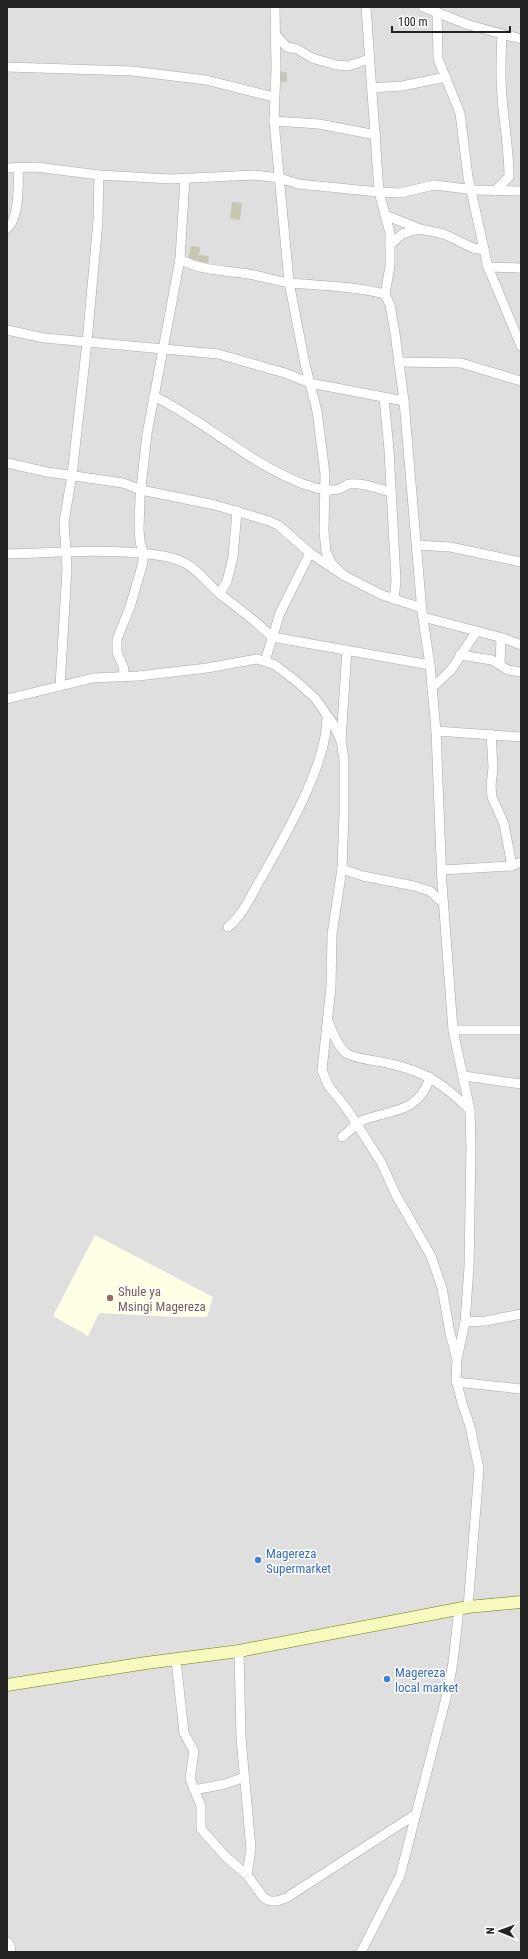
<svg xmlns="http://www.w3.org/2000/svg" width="528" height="1959" viewBox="0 0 528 1959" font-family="'Roboto Condensed',sans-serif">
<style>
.residential{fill:#e0dfdf}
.education{fill:#ffffe5}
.construction{fill:#c7c7b4}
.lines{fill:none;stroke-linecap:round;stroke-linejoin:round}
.street-casing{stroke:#a9a9a9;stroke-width:10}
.secondary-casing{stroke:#707d05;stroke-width:13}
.street{stroke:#fff;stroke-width:9}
.secondary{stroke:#f7fabf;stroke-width:12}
.education-dot{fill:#8d6e63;stroke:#fff;stroke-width:1.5}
.shop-dot{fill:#3f7fe0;stroke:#fff;stroke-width:1.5}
.labels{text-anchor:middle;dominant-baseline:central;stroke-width:3;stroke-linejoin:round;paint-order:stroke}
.education-label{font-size:13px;fill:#785e54;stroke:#fff;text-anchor:start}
.shop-label{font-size:13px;fill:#366cbe;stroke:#fff;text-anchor:start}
</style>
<rect width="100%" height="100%" fill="#f2efe9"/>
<rect class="residential" x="7" y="7" width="514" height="1945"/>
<path class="education" d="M95 1235 213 1297 207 1317H176L99 1313 88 1336 53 1316Z"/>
<g class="construction">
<path d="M276 71 287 72V82L276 81Z"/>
<path d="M232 202 242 203 240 220 230 219Z"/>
<path d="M191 246 200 247 199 255 209 256 208 263 188 260Z"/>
</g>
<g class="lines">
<defs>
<g id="street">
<path d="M275 7 276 68 274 121 289 282 305 364 317 411 325 474 324 531 326 552 332 564 343 575"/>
<path d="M366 7 379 192 390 233V266L385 294 390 305 395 333 404 401 422 612 430 665 436 731 442 884 453 1030 470 1110 471 1147 469 1267 465 1322 457 1359 456 1379 462 1403 470 1426 479 1469 468 1607"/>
<path d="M423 7 469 25 521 39"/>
<path d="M437 12 438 59 460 113 468 177 488 267 521 346"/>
<path d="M276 35 287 47 297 49 312 58 336 65 348 66 369 59"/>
<path d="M7 67 132 71 206 80 274 97"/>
<path d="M371 88 402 86 446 77"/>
<path d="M274 121 319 124 376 135"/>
<path d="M7 168 36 167 99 175 171 179 254 175 280 178 298 184 379 192 400 193 434 185 475 190 521 191"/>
<path d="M495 191 509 177C509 150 504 124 502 97 500 76 501 55 502 35"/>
<path d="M385 215 420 229 444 234 473 248 484 250"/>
<path d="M7 228C19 221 19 181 18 167"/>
<path d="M390 245 402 234 419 229"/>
<path d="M180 259C201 271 225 270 248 274 262 276 276 281 290 283 324 286 352 286 385 294"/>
<path d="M488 267 521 268"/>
<path d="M7 330 44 338 218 354 285 373 310 383 404 401"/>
<path d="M398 362 461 363 521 381"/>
<path d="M154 396C206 422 249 463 303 484 315 488 327 492 339 489 343 488 346 484 350 484 362 482 379 489 391 492"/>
<path d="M384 398 389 450 396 581 394 599"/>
<path d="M7 463 47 472 123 483 141 490 215 505 269 521 278 525 310 553 343 575 382 595 422 608"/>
<path d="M417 545 450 547 521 562"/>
<path d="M7 554C51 553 94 549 138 553 151 554 165 555 178 560 194 565 207 583 220 594 238 608 256 621 272 637L430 665"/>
<path d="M220 594 227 581 233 557 237 511"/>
<path d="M423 617 503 638 521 645"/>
<path d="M460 655 492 660 508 670 521 672"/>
<path d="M265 661 280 613 310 553"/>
<path d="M500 665 501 638"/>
<path d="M123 677 124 669 117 652V639L130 607 142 566 144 554 140 542 139 529 140 497 147 434 180 259 185 178"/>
<path d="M60 686 67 569 64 522 72 475 87 342 98 221 99 175"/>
<path d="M432 688 451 670 476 632"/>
<path d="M7 699 93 678 138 676 207 668 257 659 275 665 296 681 315 698 334 725 341 741 344 759V813L342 869 332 934 331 987 322 1070 328 1085 347 1109 381 1162 396 1195 431 1256 442 1288 450 1333 456 1356"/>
<path d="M436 731 521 737"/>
<path d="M491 734 493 767 491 786 492 797 504 824 512 866"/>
<path d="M341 740 347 650"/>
<path d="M342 869 363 876 414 886 430 891 444 904"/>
<path d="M442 870 512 866 521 862"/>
<path d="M228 927C242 916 251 896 260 880 284 838 328 763 327 716"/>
<path d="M328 1021C332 1031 337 1046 346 1053 354 1059 380 1061 391 1064 425 1071 446 1086 470 1110"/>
<path d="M453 1030H521"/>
<path d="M464 1076 521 1084"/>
<path d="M342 1137C348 1133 356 1123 361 1121 390 1109 418 1115 430 1077"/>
<path d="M465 1322 486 1321 521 1314"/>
<path d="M456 1382 521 1389"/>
<path d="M239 1651 241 1738 251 1849 247 1875"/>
<path d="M176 1660 184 1733 194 1751 190 1779 201 1806V1829L226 1857 247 1875 264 1898 270 1901H277L286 1898 416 1814"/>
<path d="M194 1790 225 1784 245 1777"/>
<path d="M7 1942 10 1945 11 1952"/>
<path d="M361 1952 400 1876 448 1690 453 1662 459 1609"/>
</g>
<path id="secondary" d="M7 1685 146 1663 239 1651 468 1607 521 1602"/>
</defs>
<use href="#street" class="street-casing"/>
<use href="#secondary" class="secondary-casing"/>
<use href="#street" class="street"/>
<use href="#secondary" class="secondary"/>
</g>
<circle class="education-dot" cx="110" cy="1298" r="4"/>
<g class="shop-dot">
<circle cx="258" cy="1560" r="4"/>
<circle cx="387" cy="1679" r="4"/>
</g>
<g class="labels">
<g class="education-label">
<text x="118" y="1291">Shule ya<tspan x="118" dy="15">Msingi Magereza</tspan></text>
</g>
<g class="shop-label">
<text x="266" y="1553">Magereza<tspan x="266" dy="15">Supermarket</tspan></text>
<text x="395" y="1672">Magereza<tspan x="395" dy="15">local market</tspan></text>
</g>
</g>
<rect width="528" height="1959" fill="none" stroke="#222222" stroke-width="16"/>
<g transform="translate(500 1931) rotate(271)" stroke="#ffffff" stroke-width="3" paint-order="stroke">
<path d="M0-3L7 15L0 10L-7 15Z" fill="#222222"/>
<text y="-6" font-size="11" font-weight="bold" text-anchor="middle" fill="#222222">N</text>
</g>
<path d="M392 26v6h118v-6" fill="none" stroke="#222222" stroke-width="2"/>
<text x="398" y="26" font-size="12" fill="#222222" stroke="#ffffff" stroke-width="3" paint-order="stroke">100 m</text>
</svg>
